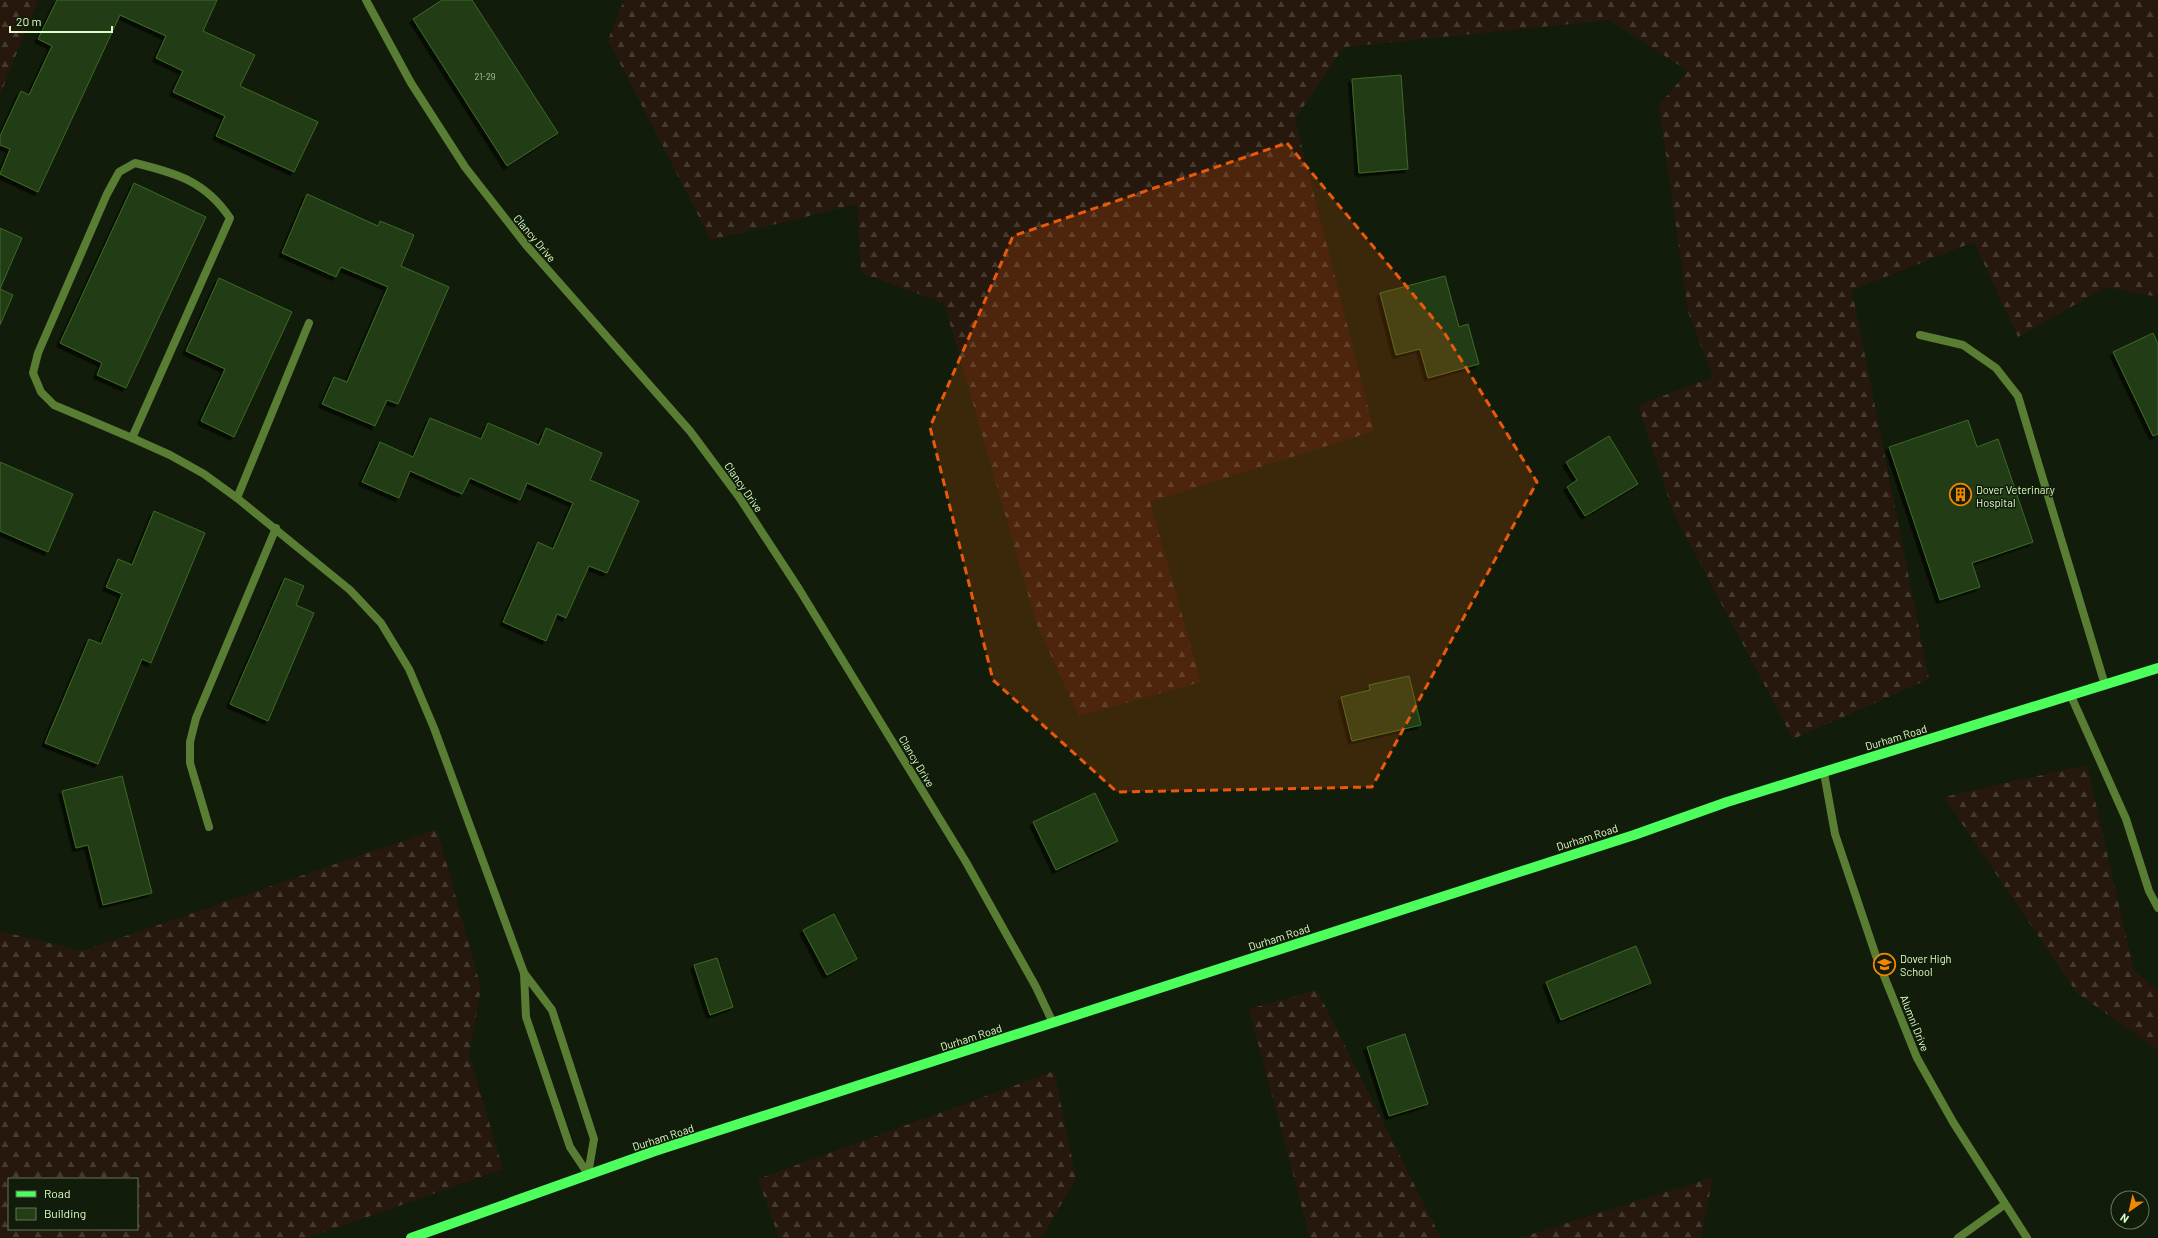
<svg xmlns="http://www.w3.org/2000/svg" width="2158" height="1238" viewBox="0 0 2158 1238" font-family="Barlow,sans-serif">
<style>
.forest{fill:url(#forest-firs);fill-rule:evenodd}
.building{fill:#233d15;stroke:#3d6a26;filter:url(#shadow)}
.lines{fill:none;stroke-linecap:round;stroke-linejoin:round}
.service{stroke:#587d33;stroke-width:8}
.minor{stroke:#587d33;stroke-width:8}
.primary{stroke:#4cff5c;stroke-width:10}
.marked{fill:#e8590c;fill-opacity:0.2;stroke:#e8590c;stroke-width:3;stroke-dasharray:8 5;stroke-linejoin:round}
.labels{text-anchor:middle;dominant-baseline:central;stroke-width:3;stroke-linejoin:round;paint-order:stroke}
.number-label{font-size:9px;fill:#aece99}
.street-label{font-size:11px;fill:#ddffc5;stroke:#111c0a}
.poi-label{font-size:11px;fill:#ddffc5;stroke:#111c0a;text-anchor:start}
</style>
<defs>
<pattern id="forest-firs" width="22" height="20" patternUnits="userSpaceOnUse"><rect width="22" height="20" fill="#26180d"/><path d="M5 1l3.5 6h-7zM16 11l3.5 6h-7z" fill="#453b2f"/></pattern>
<filter id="shadow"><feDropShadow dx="-3.5" dy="3.5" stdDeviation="0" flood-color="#0009"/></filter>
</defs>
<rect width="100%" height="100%" fill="#111c0a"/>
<g class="forest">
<path d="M0 0H38L0 95Z"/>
<path d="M624 0H2158V297L2106 287 2018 337 1974 242 1852 290 1929 679 1793 739 1673 512 1638 405 1713 377 1688 312 1659 105 1688 71 1609 20 1344 47 1295 119 1374 431 1150 502 1201 682 1079 716 1037 625 944 303 861 273 857 204 711 240 608 40Z"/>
<path d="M2087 765 2134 971 2158 990V1050L2077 993 1944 797Z"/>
<path d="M437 829 481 988 469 1055 503 1169 308 1238H0V931L82 951ZM9 1179H137V1229H9Z"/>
<path d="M1317 990 1441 1238H1310L1249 1009Z"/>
<path d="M1054 1071 1076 1178 1042 1238H779L758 1179Z"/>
<path d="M1713 1177 1701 1238H1519Z"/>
</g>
<g class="building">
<path d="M57 0H217L203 31 255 55 240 86 318 122 294 172 216 136 225 116 173 92 183 71 156 58 166 36 120 15 38 192 0 174 10 149 0 145V136L21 91 29 95 52 46 38 39Z"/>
<path d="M442 0H472L558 133 507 166 413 19Z"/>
<path d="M1401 75 1408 169 1359 173 1352 79Z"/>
<path d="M134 183 206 217 126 388 97 375 102 363 60 343Z"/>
<path d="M307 194 378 226 380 221 414 235 401 266 449 287 398 404 387 400 375 426 322 404 334 377 347 382 388 287 341 267 336 277 282 253Z"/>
<path d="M0 228 22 238 0 289 13 295 0 325Z"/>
<path d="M1445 276 1459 327 1468 324 1479 364 1428 378 1420 349 1396 355 1380 293Z"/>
<path d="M219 278 292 312 234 437 201 421 225 369 186 351Z"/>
<path d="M2153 333 2158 344V434L2153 436 2113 352Z"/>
<path d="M430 418 481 439 488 423 539 445 546 428 602 453 590 480 639 501 607 573 589 566 566 618 557 614 546 641 503 622 538 542 553 549 573 503 527 483 520 500 470 478 462 494 410 471 399 498 362 482 380 442 413 457Z"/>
<path d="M1968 420 1977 447 1998 439 2033 542 1972 563 1980 587 1940 600 1889 447Z"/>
<path d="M1609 436 1638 484 1585 516 1567 487 1577 480 1566 462Z"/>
<path d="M0 462 73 494 48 552 0 531Z"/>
<path d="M154 511 205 533 151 663 142 659 98 764 45 743 89 639 101 644 122 594 106 587 118 559 132 565Z"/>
<path d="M285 578 304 586 296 605 314 613 268 721 230 704Z"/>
<path d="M1409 676 1421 725 1352 741 1341 697 1370 690 1369 685Z"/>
<path d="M122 776 152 893 103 905 88 845 76 848 62 791Z"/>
<path d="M1095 793 1118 841 1056 870 1033 822Z"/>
<path d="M834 914 857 959 827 975 803 930Z"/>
<path d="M1636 946 1651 983 1561 1020 1546 982Z"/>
<path d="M717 958 733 1007 710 1015 694 965Z"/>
<path d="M1405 1034 1428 1104 1389 1116 1367 1047Z"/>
</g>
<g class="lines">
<g class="service">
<path d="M135 163C176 173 205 181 230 218L132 438 54 405 41 392 33 373 38 353 107 194 119 172Z"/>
<path d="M1920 335 1963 345 1996 368 2018 396 2105 685"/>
<path d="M237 498 309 323"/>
<path d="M2071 696 2126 819 2149 891 2158 908"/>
<path d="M209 827 190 763V742L196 718 276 528"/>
</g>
<g class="minor">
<path d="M366 0 411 83 465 167 526 245 690 431 739 497 799 589 966 862 1036 987 1053 1023"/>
<path d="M132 438 170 455 204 474 237 498 350 590 381 623 409 669 434 728 524 973"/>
<path d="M1824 773 1835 834 1876 956 1917 1058 1953 1122 2027 1238"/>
<path d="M524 973 552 1010 594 1139 588 1174 570 1147 526 1017Z"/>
<path d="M1958 1238 2004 1205"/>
</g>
<path class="primary" d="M411 1238 655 1151 1634 835 1727 802 2158 668"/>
</g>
<path class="marked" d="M1287 143 1442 329 1537 482 1372 787 1117 792 993 680 930 427 1013 236Z"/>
<defs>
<symbol id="building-ring" viewBox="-11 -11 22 22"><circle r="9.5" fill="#111c0a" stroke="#f08700" stroke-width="1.5"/><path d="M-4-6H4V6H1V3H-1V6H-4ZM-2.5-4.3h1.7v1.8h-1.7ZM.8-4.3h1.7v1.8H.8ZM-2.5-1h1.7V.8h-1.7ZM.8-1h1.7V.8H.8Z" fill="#f08700"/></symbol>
<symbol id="school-ring" viewBox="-11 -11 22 22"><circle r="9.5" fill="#111c0a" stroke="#f08700" stroke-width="1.5"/><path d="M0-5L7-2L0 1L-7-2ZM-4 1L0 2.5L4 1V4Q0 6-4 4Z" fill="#f08700"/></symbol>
</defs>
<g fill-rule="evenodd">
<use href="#building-ring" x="1948" y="482" width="25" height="25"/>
<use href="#school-ring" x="1872" y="952" width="25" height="25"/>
</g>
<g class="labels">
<g class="number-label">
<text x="485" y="76">21-29</text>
</g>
<g class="street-label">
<text transform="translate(535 238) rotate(50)">Clancy Drive</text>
<text transform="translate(744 487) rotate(55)">Clancy Drive</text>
<text transform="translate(1896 737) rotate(-17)">Durham Road</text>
<text transform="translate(917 761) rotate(59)">Clancy Drive</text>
<text transform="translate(1587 837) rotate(-18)">Durham Road</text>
<text transform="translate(1279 937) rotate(-18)">Durham Road</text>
<text transform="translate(1915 1023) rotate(68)">Alumni Drive</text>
<text transform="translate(971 1037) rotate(-18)">Durham Road</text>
<text transform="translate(663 1137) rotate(-18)">Durham Road</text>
</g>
<g class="poi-label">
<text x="1976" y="489">Dover Veterinary<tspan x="1976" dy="13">Hospital</tspan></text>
<text x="1900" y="958">Dover High<tspan x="1900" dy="13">School</tspan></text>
</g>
</g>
<rect x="8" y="1178" width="130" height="52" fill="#111c0a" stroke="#637755"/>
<rect x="16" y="1191" width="20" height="6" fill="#4cff5c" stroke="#637755"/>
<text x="44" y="1198" font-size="12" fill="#ddffc5">Road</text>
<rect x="16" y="1208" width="20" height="12" fill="#233d15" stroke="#637755"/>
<text x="44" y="1218" font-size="12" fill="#ddffc5">Building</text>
<g transform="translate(2130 1210) rotate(214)"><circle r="19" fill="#111c0a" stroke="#637755"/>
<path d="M0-3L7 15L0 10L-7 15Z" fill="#f08700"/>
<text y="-6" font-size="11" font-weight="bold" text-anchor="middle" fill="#ddffc5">N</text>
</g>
<path d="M10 26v6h102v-6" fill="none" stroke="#ddffc5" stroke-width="2"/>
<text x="16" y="26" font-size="12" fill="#ddffc5" stroke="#111c0a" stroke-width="3" paint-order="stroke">20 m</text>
</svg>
